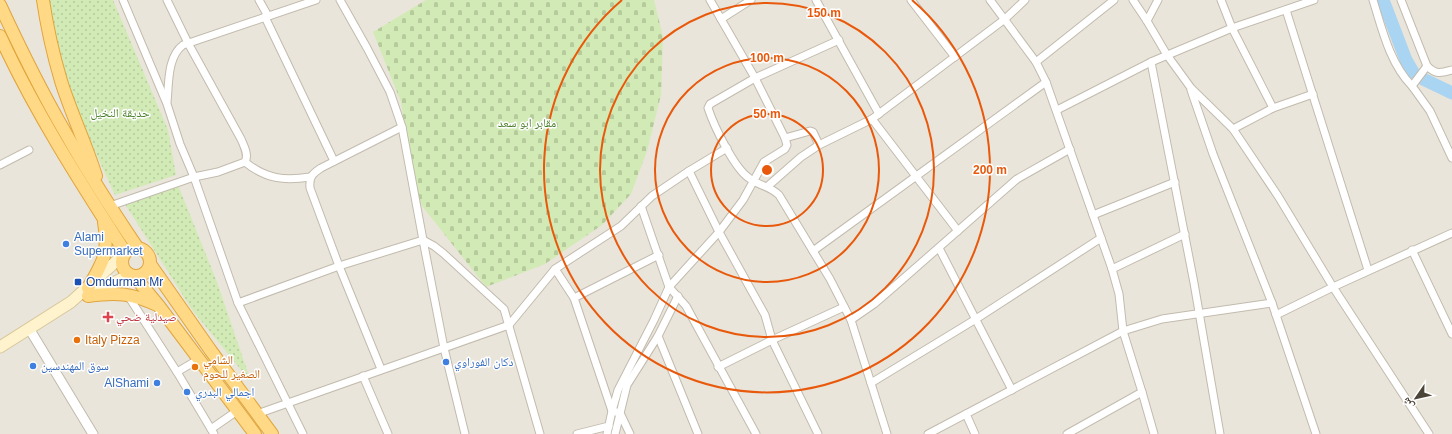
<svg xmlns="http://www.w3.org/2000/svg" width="1452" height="434" viewBox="0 0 1452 434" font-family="Arial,'Noto Naskh Arabic',sans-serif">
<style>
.residential{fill:#eae5da}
.cemetery{fill:url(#cemetery-stones)}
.park{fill:url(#park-dots)}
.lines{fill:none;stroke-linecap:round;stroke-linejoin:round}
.river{stroke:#a9d4f2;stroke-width:13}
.minor-casing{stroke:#c2bbae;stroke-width:9}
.tertiary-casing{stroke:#c2bbae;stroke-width:11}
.secondary-casing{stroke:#d6c79b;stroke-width:13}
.trunk-casing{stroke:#e0a43c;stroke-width:14}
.minor{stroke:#fff;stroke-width:7}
.tertiary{stroke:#fff;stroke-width:9}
.secondary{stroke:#fff3cd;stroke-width:11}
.trunk{stroke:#ffd985;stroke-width:12}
.ring{fill:none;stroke:#e8590c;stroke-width:2}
.shop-dot{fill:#3f7fe0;stroke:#fff;stroke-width:1.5}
.transit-dot{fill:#1a4fb4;stroke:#fff;stroke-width:1.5}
.health-dot{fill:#e0444e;stroke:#fff;stroke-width:1.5}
.food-dot{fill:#e8710a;stroke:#fff;stroke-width:1.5}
.labels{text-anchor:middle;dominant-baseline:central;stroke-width:3;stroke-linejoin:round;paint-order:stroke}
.park-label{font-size:12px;fill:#4a7f2a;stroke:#fff}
.shop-label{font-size:12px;fill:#366cbe;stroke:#fff;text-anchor:start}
.transit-label{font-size:12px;fill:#164399;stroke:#fff;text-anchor:start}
.health-label{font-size:12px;fill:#be3a42;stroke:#fff;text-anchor:start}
.food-label{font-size:12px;fill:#c56008;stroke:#fff;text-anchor:start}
.centre{fill:#e8590c;stroke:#fff;stroke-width:2}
.ring-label{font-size:12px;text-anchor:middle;font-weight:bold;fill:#e8590c;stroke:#fff;stroke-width:3;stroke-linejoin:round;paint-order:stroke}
</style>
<defs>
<pattern id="cemetery-stones" width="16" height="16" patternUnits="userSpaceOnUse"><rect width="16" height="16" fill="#d2eab5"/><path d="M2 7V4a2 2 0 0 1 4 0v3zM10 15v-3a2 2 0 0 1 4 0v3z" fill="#b6ca9c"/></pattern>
<pattern id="park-dots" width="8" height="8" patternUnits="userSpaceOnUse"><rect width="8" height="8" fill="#d2eab5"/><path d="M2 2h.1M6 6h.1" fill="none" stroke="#b6ca9c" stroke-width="1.8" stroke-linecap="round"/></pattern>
</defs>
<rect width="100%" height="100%" fill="#f6f3ec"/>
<rect class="residential" x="0" y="0" width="1452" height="434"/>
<path class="cemetery" d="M426 0H654L663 37 661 95 647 151 631 194 602 225 545 264 486 287 415 197 401 102 373 32Z"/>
<g class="park">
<path d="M47 0H113L168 130 176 175 115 195 87 134 64 74Z"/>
<path d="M178 185 217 282 251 382 193 311 125 204Z"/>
</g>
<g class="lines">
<g class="river">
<path d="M1383 0 1406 60 1413 72"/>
<path d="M1423 79 1452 93"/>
</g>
<defs>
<g id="minor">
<path d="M123 0 167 104 180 144 194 177 238 303 303 434"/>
<path d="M259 0 268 16"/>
<path d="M340 0 367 48 390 92 402 127 423 240 444 348 465 434"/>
<path d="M710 0 755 78 785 138 810 131 813 132 819 145"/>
<path d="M816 0 879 114"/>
<path d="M911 0 955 57"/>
<path d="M990 0 1036 62 1046 82 1112 269 1119 294 1123 331 1142 392 1154 434"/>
<path d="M1133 0 1147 21 1167 55 1191 88 1233 129 1278 196 1333 287 1429 434"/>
<path d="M1221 0 1232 28 1273 108"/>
<path d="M1373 0C1382 29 1390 64 1412 86"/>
<path d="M1401 0 1427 66C1436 75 1441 73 1452 70"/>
<path d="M1286 10 1368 270"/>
<path d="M265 17 334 161"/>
<path d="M721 19 751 0"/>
<path d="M1147 21 1158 0"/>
<path d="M839 40 755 78 710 104 708 108C714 126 734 168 749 178 759 186 768 185 779 195L830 279 851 320 887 434"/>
<path d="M1036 62 1114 0"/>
<path d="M1427 66 1412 86 1430 111 1452 158"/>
<path d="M1191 90 1213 154 1272 303 1316 434"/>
<path d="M167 102C169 84 167 57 183 45L316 0"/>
<path d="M1057 110 1151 62"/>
<path d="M872 119 958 231"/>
<path d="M1233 129 1273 108 1313 94"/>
<path d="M245 162C266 179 284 181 310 177"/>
<path d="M0 165 29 150"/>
<path d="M689 171 719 232 765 315 772 340 818 434"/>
<path d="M768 186 801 157 819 145 872 119 1005 19 1025 0"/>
<path d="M110 206 194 177 218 172 245 162C249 155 244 146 241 139L188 43 167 0"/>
<path d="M641 206 669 287 686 306 756 434"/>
<path d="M1093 215 1175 182"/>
<path d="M939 248 1012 390"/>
<path d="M1412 250 1452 334"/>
<path d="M813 251 1046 82"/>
<path d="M555 269 574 298 612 411 620 413 630 434"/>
<path d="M1112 269 1185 234"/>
<path d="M127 294 177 372"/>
<path d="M574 298 659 255"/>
<path d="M238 303 339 266 423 240 434 246 443 253 504 309 540 434"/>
<path d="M1276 315 1333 287 1452 233"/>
<path d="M851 320 874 304 896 285 1017 179 1070 149"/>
<path d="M658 336 698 434"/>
<path d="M199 359 177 372 214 434"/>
<path d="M718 367 772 340 844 307"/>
<path d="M381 369 339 266 310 188C309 177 312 174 321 168L402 127"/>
<path d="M363 376 388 434"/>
<path d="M871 383 976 319 1101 238"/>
<path d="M257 414 509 325 555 269 621 226 652 196 689 171 727 148"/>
<path d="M966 414 975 434"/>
<path d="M211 429 237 411"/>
<path d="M577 434 609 426"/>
<path d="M607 434 612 411 618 390 654 320 669 287 719 232 743 200 764 162 785 149 787 145 785 138"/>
<path d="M615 434 627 385 658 336 678 296"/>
<path d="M928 434 1123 331 1162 319 1272 303"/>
<path d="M1067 434 1142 392"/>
<path d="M1220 434 1194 283 1151 62 1232 28 1314 0"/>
</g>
<path id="tertiary" d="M30 330 93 434"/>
<g id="secondary">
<path d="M90 295 129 275"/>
<path d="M0 347 71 302 122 256"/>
</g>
<g id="trunk">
<path d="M43 0C47 27 53 54 61 81 71 113 86 144 96 176"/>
<path d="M0 5C20 48 41 91 65 132 87 171 112 210 137 247"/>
<path d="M0 36C35 112 80 182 125 252"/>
<circle cx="136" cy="262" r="14"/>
<path d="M150 264 211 351 272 434"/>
<path d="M135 277 159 306 255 434"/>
<path d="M88 288C104 261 109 253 104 222"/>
<path d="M88 296C117 292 131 293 157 305"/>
</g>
</defs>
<use href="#minor" class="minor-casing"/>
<use href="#tertiary" class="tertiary-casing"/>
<use href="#secondary" class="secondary-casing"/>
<use href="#trunk" class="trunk-casing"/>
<use href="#minor" class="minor"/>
<use href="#tertiary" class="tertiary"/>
<use href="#secondary" class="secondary"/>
<use href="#trunk" class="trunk"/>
</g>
<g class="ring">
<circle cx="767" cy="170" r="56"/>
<circle cx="767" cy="170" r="112"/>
<circle cx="767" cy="170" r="167"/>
<path d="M912 0A223 223 0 1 1 622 0"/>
</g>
<g class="shop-dot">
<circle cx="66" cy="244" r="4"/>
<circle cx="446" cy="362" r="4"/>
<circle cx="33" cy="366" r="4"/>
<circle cx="157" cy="383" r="4"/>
<circle cx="187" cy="392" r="4"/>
</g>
<rect class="transit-dot" x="74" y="278" width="8" height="8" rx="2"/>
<path class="health-dot" d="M106 311h4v4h4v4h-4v4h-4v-4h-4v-4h4z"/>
<g class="food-dot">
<circle cx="77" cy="340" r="4"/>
<circle cx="195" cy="367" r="4"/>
</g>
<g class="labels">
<g class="park-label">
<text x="120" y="113">حديقة النخيل</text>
<text x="527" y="123">مقابر ابو سعد</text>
</g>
<g class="shop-label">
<text x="74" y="237">Alami<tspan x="74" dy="14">Supermarket</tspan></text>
<text x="454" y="362">دكان الفوراوي</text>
<text x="41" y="366">سوق المهندسين</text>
<text x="149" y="383" text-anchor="end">AlShami</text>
<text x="195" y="392">اجمالي البدري</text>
</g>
<g class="transit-label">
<text x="86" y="282">Omdurman Mr</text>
</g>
<g class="health-label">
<text x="116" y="317">صيدلية ضحي</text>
</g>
<g class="food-label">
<text x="85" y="340">Italy Pizza</text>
<text x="203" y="360">الشامي<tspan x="203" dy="14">الصغير للحوم</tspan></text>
</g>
</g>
<circle cx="767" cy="170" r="6" class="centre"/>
<g class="ring-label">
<text x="824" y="17">150 m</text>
<text x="767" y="62">100 m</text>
<text x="767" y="118">50 m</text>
<text x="990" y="174">200 m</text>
</g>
<g transform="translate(1416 398) rotate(236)" stroke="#ffffff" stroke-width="3" paint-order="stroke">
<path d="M0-3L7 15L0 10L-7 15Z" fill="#4b4439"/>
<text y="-6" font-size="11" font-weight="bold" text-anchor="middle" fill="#4b4439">ش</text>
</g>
</svg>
